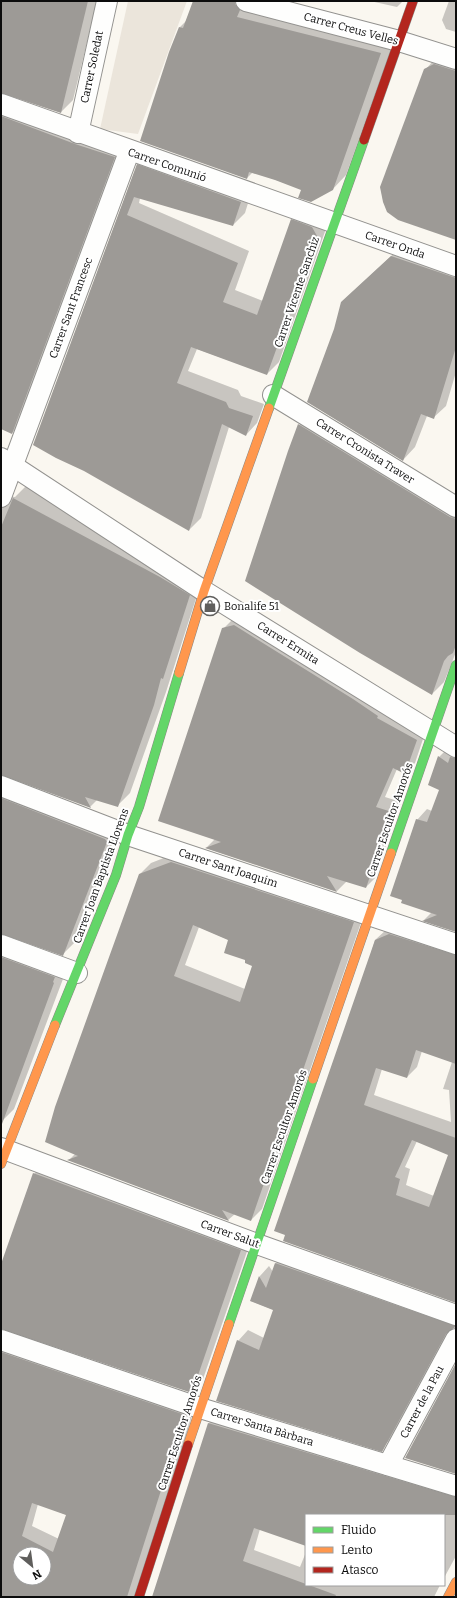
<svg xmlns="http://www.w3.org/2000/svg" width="457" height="1598" viewBox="0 0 457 1598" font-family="Bitter,serif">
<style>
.plaza{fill:#ebe5db}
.shadow{fill:#0003;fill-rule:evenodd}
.building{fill:#9d9a96;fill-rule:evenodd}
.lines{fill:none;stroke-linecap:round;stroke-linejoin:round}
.street-casing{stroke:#93928f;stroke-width:22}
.fast-casing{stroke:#8a8885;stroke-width:10}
.slow-casing{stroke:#8a8885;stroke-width:10}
.jam-casing{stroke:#8a8885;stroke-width:10}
.street{stroke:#fefefd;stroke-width:20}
.fast{stroke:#63d668;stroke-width:9}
.slow{stroke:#ff974d;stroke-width:9}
.jam{stroke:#b3261e;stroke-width:9}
.labels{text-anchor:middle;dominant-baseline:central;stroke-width:4;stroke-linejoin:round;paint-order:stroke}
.street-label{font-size:11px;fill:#0c0c0c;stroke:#fff}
.poi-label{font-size:11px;fill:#0c0c0c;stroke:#fff;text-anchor:start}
</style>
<rect width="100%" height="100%" fill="#faf7f0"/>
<path class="plaza" d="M128 1H187L138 134 100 129Z"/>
<g class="shadow">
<path d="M1 1H97L73 100 61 112 1 93 4 99 126 145 24 421 12 433 1 428Z"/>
<path d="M194 1H251L395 39 346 175 332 190 302 189 253 172 247 178 180 27 186 21Z"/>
<path d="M370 1H403L397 7Z"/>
<path d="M449 1H456V32L446 29 442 20Z"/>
<path d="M456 58V239L425 70 435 59Z"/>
<path d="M149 153 252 190 245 213 233 225 140 198 139 203 249 251 235 290 263 301 292 220 303 208 328 223 279 362 267 374 197 349 188 371 238 390 241 396 264 404 257 423 246 435 229 427 201 518 189 530 84 470 34 444 137 165Z"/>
<path d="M404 244 456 262V372L446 406 433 418 427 416 415 447 403 460 335 329 342 302Z"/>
<path d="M312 412 456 501V652L444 682 432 694 289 452 299 425Z"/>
<path d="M1 453 9 496 15 497 26 486 173 566 201 583 166 692 130 793 118 805 98 799 90 807 3 774 4 781 118 829 75 942 63 954 2 934 9 944 66 971 14 1109 1 1122Z"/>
<path d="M233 619 426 730 415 763 405 772 397 769 385 797 401 802 375 878 366 887 347 881 337 891 206 848 215 839 223 629Z"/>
<path d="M449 747 456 751V931L424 920 432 912 417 820 427 809 432 811 440 789 439 757Z"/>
<path d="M184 850 365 911 262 1209 251 1220 235 1214 228 1220 69 1160 75 1154 139 875 151 863ZM199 927 229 940 253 965 245 989 185 965Z"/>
<path d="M386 930 456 943V1302L284 1240 375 940ZM422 1051 452 1062 443 1089 449 1090 451 1122 374 1095 382 1069 407 1077 417 1067ZM417 1141 449 1154 434 1196 406 1185 410 1169 405 1167Z"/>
<path d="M44 1163 251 1240 202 1382 192 1392 1 1328V1266L34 1174Z"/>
<path d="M286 1253 456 1314V1328H453L396 1433 380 1450 238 1341 248 1330 264 1338 274 1310 251 1301 260 1276 269 1266 273 1272 276 1263Z"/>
<path d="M1 1333 195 1404 144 1597H1ZM38 1504 67 1515 59 1539 32 1526ZM20 1554H44V1578H20Z"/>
<path d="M220 1412 456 1483V1556L444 1578V1515H306V1545L260 1529 254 1550 300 1567 306 1552V1585H440L434 1597H153L209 1423Z"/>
</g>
<g class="building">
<path d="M1 1H88L61 113 1 93Z"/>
<path d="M193 1H235V4L240 10 237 17 381 53 333 190 311 202 298 198 301 190 275 180 249 172 247 179 140 141 169 52 179 27 183 28Z"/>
<path d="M434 64 456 71V240L398 220 387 212 383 202 380 187 424 69Z"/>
<path d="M1 116 75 144 115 157 12 434 1 429Z"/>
<path d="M137 164 241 202 233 226 134 197 127 215 238 263 223 302 257 315 291 219 312 227 317 236 267 375 191 347 177 383 226 402 229 408 253 416 246 436 222 424 189 531 84 471 56 458 33 445Z"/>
<path d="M391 256 456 278V347L434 419 421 414 403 461 307 402 334 329 341 302Z"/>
<path d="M298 424 450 517 456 519V645L453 653 448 656 444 661 432 695 360 653 245 581 288 451Z"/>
<path d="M13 498 160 577 190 595 163 679 161 678 154 705 118 807 85 797 91 808 1 775V527Z"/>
<path d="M234 625 353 699 378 716 377 718 417 740 405 774 393 768 376 807 392 812 366 888 327 876 337 892 205 848 221 842 158 821 222 628Z"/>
<path d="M438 756 448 763 450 757 456 758V932L422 921 437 915 401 903 402 900 390 896 416 819 427 822 439 790 428 785Z"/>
<path d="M1 798 105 839 107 842 63 956 1 934Z"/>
<path d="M171 862 354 922 251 1221 222 1210 229 1221 67 1160 78 1156 45 1142 55 1107 139 874ZM193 925 228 940 224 953 245 960V963L252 966 240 1002 174 976Z"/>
<path d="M389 934 456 955V1064L416 1050 407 1078 376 1068 364 1105 456 1138V1303L283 1241 285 1235 274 1231 375 940ZM412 1140 448 1155 429 1207 396 1195 400 1179 395 1177Z"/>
<path d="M1 957 55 977 53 982 54 983 2 1124Z"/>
<path d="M33 1173 241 1250 192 1393 1 1329V1264Z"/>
<path d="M275 1263 456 1326 446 1334 382 1452 216 1401 237 1340 259 1350 273 1310 250 1301 259 1276 266 1288Z"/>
<path d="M1 1352 185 1415 127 1597H1ZM32 1503 66 1515 53 1552 22 1536ZM20 1554H44V1578H20Z"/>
<path d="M456 1363V1474L405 1458Z"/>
<path d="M208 1423 456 1497V1515H306V1546L254 1528 243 1561 336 1595 335 1597H152Z"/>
</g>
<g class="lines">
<defs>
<g id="street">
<path d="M246 1 399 41 456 59"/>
<path d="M1 104 456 266"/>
<path d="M78 133 107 1"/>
<path d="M273 395 456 507"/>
<path d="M1 458 204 591 456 747"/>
<path d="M1 497 129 152"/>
<path d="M1 786 128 835 456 944"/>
<path d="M1 945 77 973"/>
<path d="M1 1148 257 1244 456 1315"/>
<path d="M1 1340 200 1408 456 1486"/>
<path d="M388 1465 456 1339"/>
</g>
<g id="fast">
<path d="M269 408 364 140"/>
<path d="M391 853 456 665"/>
<path d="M55 1025 116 875 128 835 139 807 179 673"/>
<path d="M229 1324 313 1079"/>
</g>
<g id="slow">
<path d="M179 673 204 591 269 408"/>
<path d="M313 1079 391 853"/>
<path d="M1 1164 55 1025"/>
<path d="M188 1445 229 1324"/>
<path d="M448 1597 456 1582"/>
</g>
<g id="jam">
<path d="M364 140 413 1"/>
<path d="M139 1597 188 1445"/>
</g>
</defs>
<use href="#street" class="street-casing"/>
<use href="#fast" class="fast-casing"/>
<use href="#slow" class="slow-casing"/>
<use href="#jam" class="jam-casing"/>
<use href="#street" class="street"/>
<use href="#fast" class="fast"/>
<use href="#slow" class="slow"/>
<use href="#jam" class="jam"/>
</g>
<defs>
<symbol id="shop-ring" viewBox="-11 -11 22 22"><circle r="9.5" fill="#fff" stroke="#5f5e5c" stroke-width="1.5"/><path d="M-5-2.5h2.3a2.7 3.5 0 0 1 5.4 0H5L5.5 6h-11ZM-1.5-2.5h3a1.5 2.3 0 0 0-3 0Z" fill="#5f5e5c"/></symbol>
</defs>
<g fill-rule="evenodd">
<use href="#shop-ring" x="199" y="595" width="22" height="22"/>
</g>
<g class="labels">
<g class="street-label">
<text transform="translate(351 29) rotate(15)">Carrer Creus Velles</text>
<text transform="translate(92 67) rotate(-78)">Carrer Soledat</text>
<text transform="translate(167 165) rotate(19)">Carrer Comunió</text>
<text transform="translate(395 245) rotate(19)">Carrer Onda</text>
<text transform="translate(297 292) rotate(-71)">Carrer Vicente Sanchiz</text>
<text transform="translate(71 308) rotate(-70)">Carrer Sant Francesc</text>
<text transform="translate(365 451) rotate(32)">Carrer Cronista Traver</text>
<text transform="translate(288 643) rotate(32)">Carrer Ermita</text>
<text transform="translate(390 820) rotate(-71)">Carrer Escultor Amorós</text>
<text transform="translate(228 868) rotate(18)">Carrer Sant Joaquim</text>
<text transform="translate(101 876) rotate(-70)">Carrer Joan Baptista Llorens</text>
<text transform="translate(284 1127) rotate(-71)">Carrer Escultor Amorós</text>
<text transform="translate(230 1234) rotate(20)">Carrer Salut</text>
<text transform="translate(422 1402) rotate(-62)">Carrer de la Pau</text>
<text transform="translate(262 1427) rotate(17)">Carrer Santa Bàrbara</text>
<text transform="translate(180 1433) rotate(-72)">Carrer Escultor Amorós</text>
</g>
<g class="poi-label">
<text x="224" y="606">Bonalife 51</text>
</g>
</g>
<rect width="457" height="1598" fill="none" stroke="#0c0c0c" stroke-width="4"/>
<rect x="305" y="1514" width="140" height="72" fill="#ffffff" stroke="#9e9e9e"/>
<rect x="313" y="1527" width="20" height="6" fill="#63d668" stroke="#9e9e9e"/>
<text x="341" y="1534" font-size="12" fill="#0c0c0c">Fluido</text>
<rect x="313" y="1547" width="20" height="6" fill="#ff974d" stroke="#9e9e9e"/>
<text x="341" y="1554" font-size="12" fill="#0c0c0c">Lento</text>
<rect x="313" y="1567" width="20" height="6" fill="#b3261e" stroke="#9e9e9e"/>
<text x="341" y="1574" font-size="12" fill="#0c0c0c">Atasco</text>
<g transform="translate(32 1566) rotate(151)"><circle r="19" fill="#ffffff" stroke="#9e9e9e"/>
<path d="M0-3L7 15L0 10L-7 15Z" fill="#5f5e5c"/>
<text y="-6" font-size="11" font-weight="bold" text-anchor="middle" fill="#0c0c0c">N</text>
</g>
</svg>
